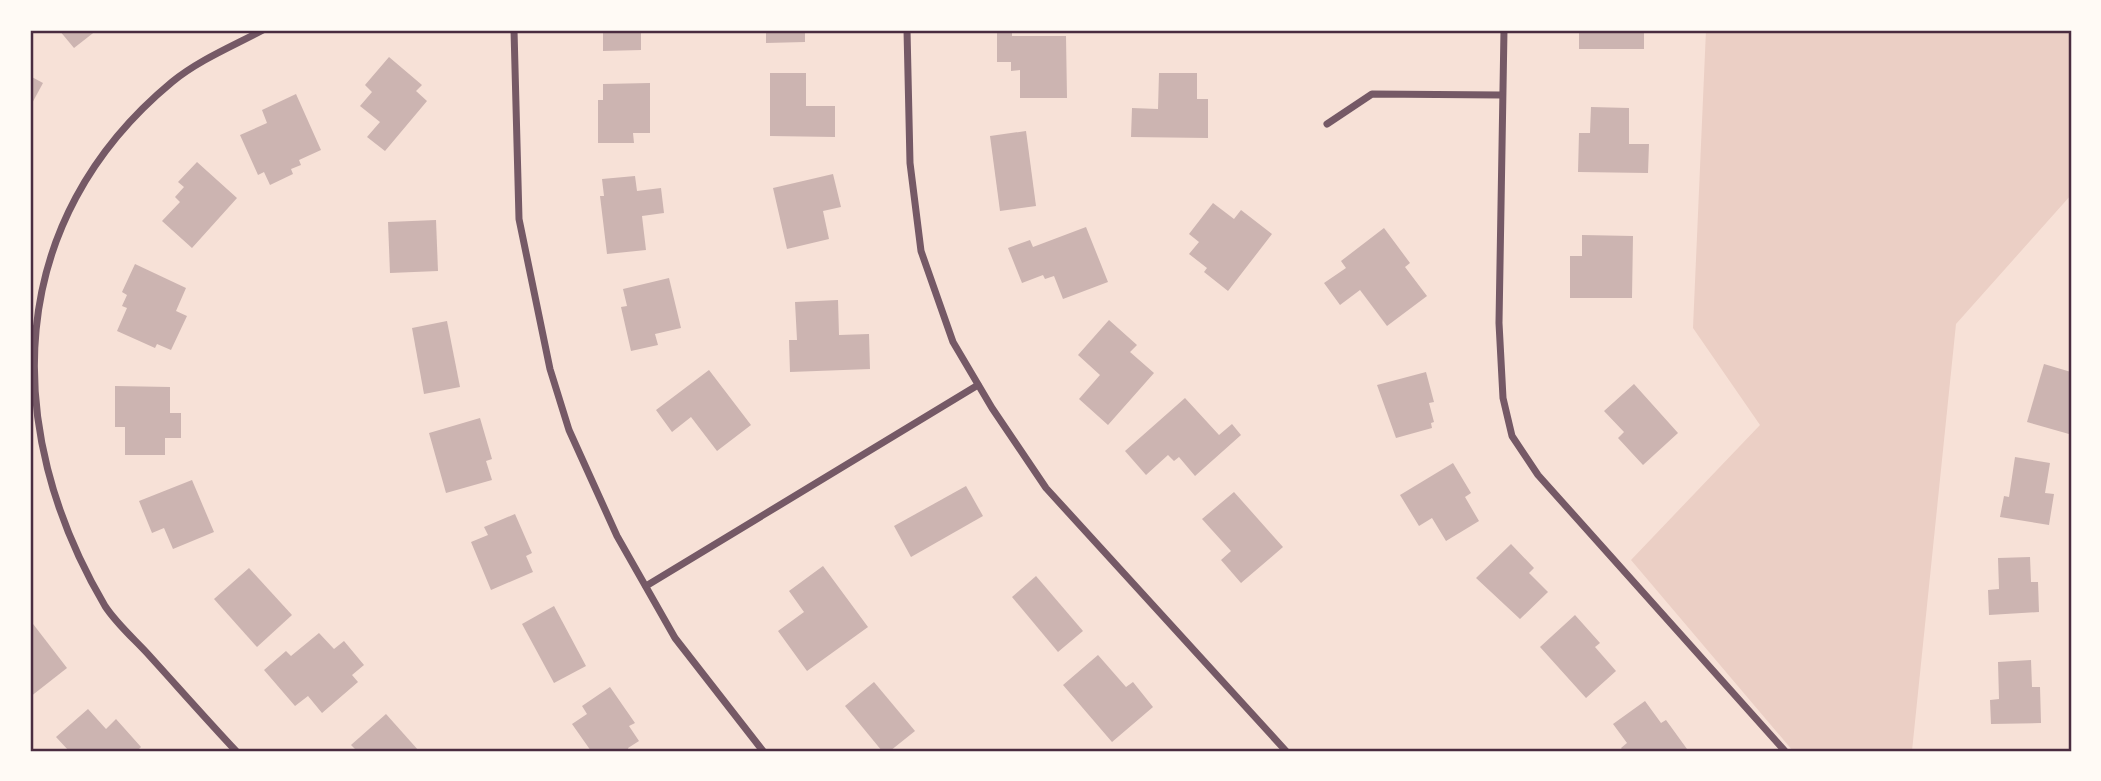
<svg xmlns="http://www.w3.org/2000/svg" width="2101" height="781" viewBox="0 0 2101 781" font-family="'Varela Round',sans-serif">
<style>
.green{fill:#ebcfc5}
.building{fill:#ccb4b1}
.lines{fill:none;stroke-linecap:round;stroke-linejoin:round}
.minor{stroke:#755966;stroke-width:7}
.neatline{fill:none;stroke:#4a2c40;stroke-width:2.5}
</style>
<rect width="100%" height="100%" fill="#f7e1d7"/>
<path class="green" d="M1706 30H2071V195L1956 324 1912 751H1793L1631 560 1760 425 1693 328Z"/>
<g class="building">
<path d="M59 30H97L74 48Z"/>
<path d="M603 30H641V50L603 51Z"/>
<path d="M766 30H805V42L766 43Z"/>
<rect x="1579" y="30" width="65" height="19"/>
<path d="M997 31H1012V36H1066L1067 98H1020V70L1011 71V62H997Z"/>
<path d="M389 57 422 85 416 91 427 101 385 151 367 137 380 122 360 106 372 92 365 85Z"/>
<path d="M770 73H806V106H835V137L770 136Z"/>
<path d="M1159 73H1197V99H1208V138L1131 137 1132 108 1158 109Z"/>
<path d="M30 76 43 83 30 107Z"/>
<path d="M650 83V133H633L634 143H598V100H603V84Z"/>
<path d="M296 94 321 150 299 160 301 165 291 169 293 174 270 185 264 172 258 175 240 135 267 123 262 110Z"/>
<path d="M1591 107 1629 108V144H1649L1648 173 1578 172 1579 133H1590Z"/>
<path d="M1026 131 1036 206 1000 211 990 136Z"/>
<path d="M197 162 237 198 192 248 162 221 180 202 175 197 184 187 178 182Z"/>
<path d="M833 174 841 207 823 211 829 239 787 249 773 188Z"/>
<path d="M635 176 637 191 661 188 664 213 642 216 646 250 607 254 600 196H604L602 179Z"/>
<path d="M1213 203 1234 219 1241 210 1272 234 1228 291 1204 272 1207 268 1189 254 1199 242 1189 234Z"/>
<path d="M436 220 438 271 390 273 388 222Z"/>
<path d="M1086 227 1108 282 1063 299 1054 276 1045 279 1043 275 1022 283 1008 248 1030 240 1033 247Z"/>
<path d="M1384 228 1410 263 1405 267 1427 296 1387 326 1360 290 1340 305 1324 283 1346 268 1341 261Z"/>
<path d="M1582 235 1633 236 1632 298H1570V256H1582Z"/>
<path d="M135 264 186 288 176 311 187 316 171 350 157 344 155 348 117 331 127 308 122 306 127 295 122 292Z"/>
<path d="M669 278 681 328 655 334 658 345 631 351 621 307 627 306 623 289Z"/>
<path d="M838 300 839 335 869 334 870 369 790 372 789 340H797L795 302Z"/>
<path d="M1109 320 1137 345 1130 352 1154 373 1108 425 1079 399 1100 375 1078 355Z"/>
<path d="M447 321 460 387 424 394 412 328Z"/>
<path d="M2044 364 2071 372 2069 434 2027 422Z"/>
<path d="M709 370 751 425 717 451 691 417 672 432 656 410Z"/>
<path d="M1426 372 1434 402 1429 403 1434 422 1431 423 1432 428 1396 438 1377 385Z"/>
<path d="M1634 384 1678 433 1643 465 1618 438 1624 432 1604 411Z"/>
<path d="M115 386 170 387V413H181V438H165V455H125V427H115Z"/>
<path d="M1185 398 1219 435 1232 424 1241 435 1195 476 1179 457 1174 461 1168 455 1146 475 1125 451Z"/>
<path d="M480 418 492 459 486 461 492 480 446 493 429 433Z"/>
<path d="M2015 457 2050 463 2045 493 2054 494 2049 525 2000 517 2004 496 2009 497Z"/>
<path d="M1453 463 1471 493 1465 497 1479 521 1446 541 1432 518 1419 526 1400 495Z"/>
<path d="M192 480 214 532 173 549 164 528 152 533 139 501Z"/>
<path d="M966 486 983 516 911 557 894 526Z"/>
<path d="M1234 492 1283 547 1241 583 1221 560 1231 551 1202 519Z"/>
<path d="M515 514 532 553 526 556 533 572 491 590 471 542 488 535 484 527Z"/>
<path d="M1511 544 1534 568 1529 573 1548 592 1520 619 1476 578Z"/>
<path d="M2030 557 2031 582H2038L2039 612 1989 615 1988 590 1999 589 1998 558Z"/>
<path d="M823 566 868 627 807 671 778 631 804 612 789 591Z"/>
<path d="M249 568 292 615 257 647 214 599Z"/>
<path d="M1036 576 1083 631 1058 652 1012 597Z"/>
<path d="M554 606 586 666 554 683 522 624Z"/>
<path d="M1575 615 1600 643 1595 647 1616 671 1586 698 1540 647Z"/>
<path d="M30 620 67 668 30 697Z"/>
<path d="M319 633 334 649 344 641 364 665 352 675 358 682 322 713 308 696 295 706 264 670 286 651 291 656Z"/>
<path d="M1098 655 1126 687 1133 682 1153 707 1112 742 1063 685Z"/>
<path d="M2031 660 2032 687H2040L2041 723 1991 724 1990 700 1999 699 1998 662Z"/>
<path d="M874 682 915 731 890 751H882L845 706Z"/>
<path d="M610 687 635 723 629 726 639 741 628 748 629 751H591L572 724 587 714 582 706Z"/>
<path d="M1645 701 1661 723 1666 720 1687 749 1623 751 1621 748 1627 743 1613 724Z"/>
<path d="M88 709 106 729 116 719 141 747 137 751H69L56 737Z"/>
<path d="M386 714 419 751H357L351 745Z"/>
</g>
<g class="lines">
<g class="minor">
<path d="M514 30 519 219 550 369 569 430 617 536 675 638 763 751"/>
<path d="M907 30 910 163 921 251 953 342 992 408 1046 488 1286 751"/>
<path d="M1504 30 1499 323 1503 398 1512 436 1538 475 1785 751"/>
<path d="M1327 124 1372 94 1501 95"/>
<path d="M646 586 978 385"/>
<path d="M236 751C206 719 177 686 147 653 133 638 116 623 105 606 0 428 4 221 172 82 199 60 233 46 263 30"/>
</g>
</g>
<rect width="2101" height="781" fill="none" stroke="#fffaf5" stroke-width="63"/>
<rect x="32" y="32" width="2038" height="718" class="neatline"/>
</svg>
